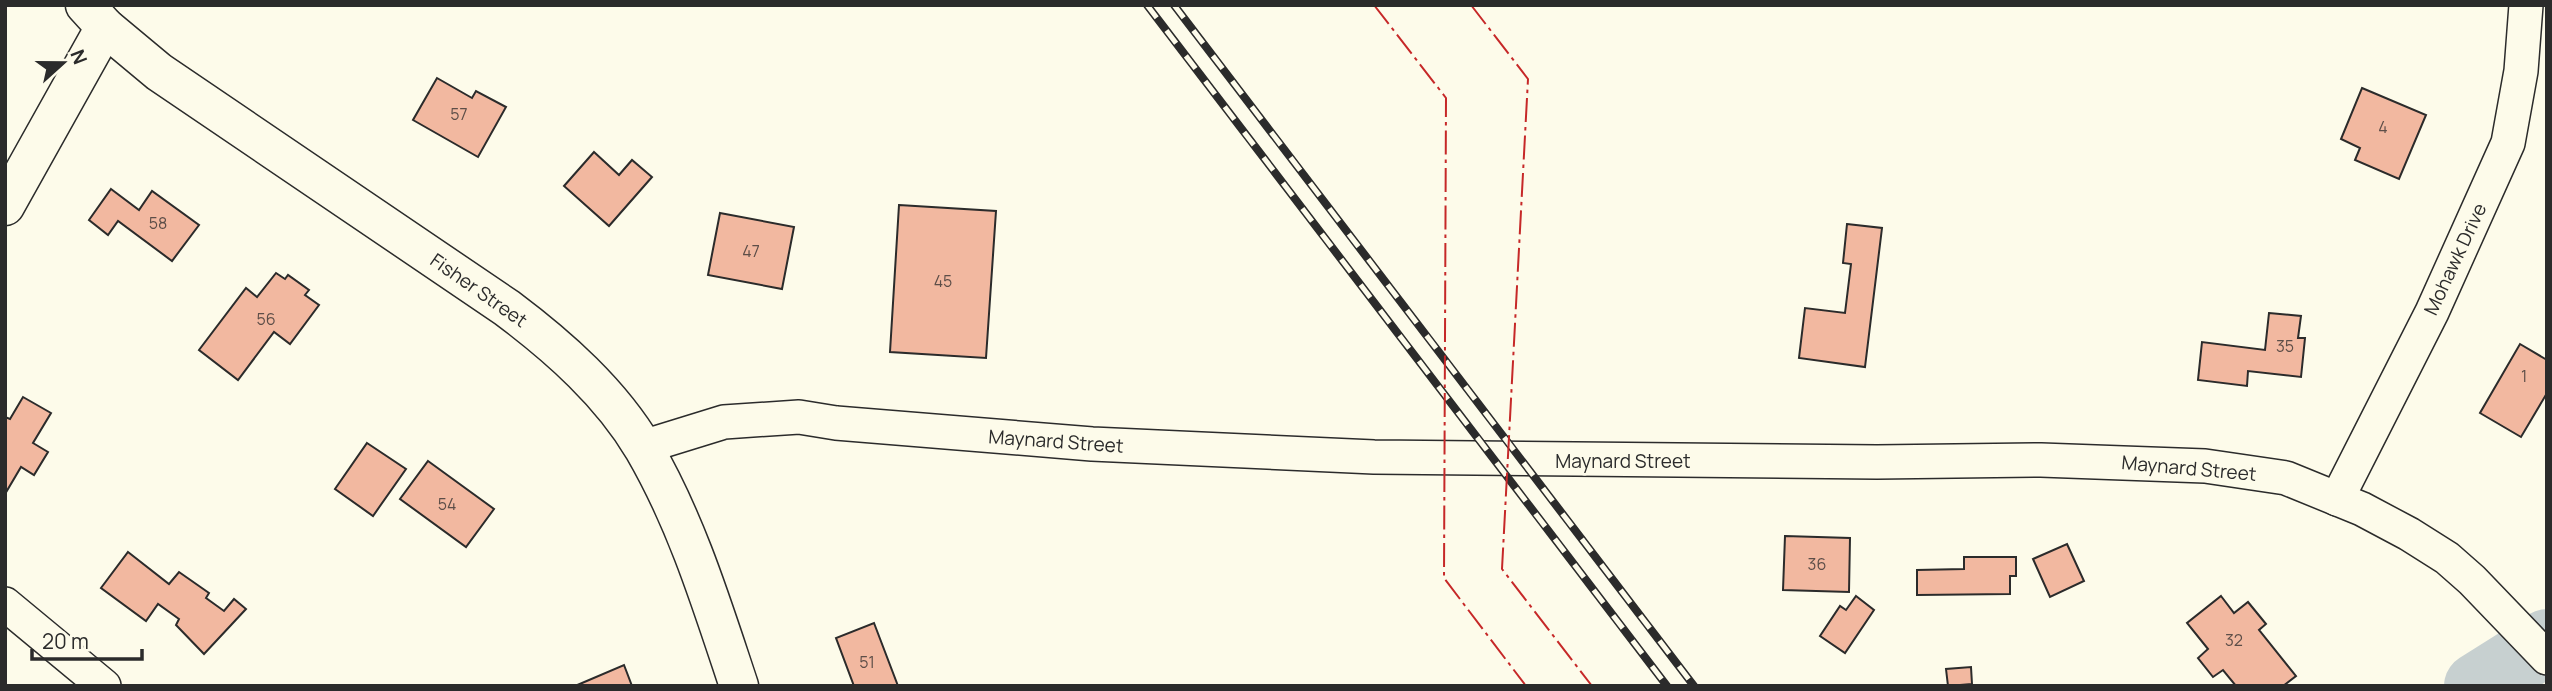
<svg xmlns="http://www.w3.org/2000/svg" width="2552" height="691" viewBox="0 0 2552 691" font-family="Manrope,sans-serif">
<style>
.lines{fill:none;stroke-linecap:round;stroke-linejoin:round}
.river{stroke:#c7d0d0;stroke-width:66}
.building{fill:#f2b8a0;stroke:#2b2b2b;stroke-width:2}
.street-casing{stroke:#2b2b2b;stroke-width:36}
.secondary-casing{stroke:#2b2b2b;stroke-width:41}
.street{stroke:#fdfbea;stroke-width:33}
.secondary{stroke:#fdfbea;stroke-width:38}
.rail-casing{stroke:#2b2b2b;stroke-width:8}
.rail{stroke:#fdfbea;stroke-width:5;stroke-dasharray:16;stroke-linecap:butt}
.power{stroke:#c62828;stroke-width:2;stroke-dasharray:24 5 3.5 5;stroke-linecap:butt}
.labels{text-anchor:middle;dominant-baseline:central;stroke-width:5;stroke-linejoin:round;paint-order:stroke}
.number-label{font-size:16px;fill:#5d4e48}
.street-label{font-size:19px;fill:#2b2b2b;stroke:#fdfbea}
</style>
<rect width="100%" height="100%" fill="#fdfbea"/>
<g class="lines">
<path class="river" d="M2477 686 2547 642"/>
</g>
<g class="building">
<path d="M437 78 472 98 476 91 506 107 478 157 413 120Z"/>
<path d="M2362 88 2426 115 2399 179 2355 160 2360 148 2341 139Z"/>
<path d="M594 152 619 175 632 160 652 177 609 226 564 186Z"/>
<path d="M111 189 139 210 152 191 199 225 172 261 118 221 108 235 89 220Z"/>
<path d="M899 205 996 211 986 358 890 352Z"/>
<path d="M720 213 794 227 782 289 708 275Z"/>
<path d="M1847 224 1882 228 1865 367 1799 358 1805 308 1845 313 1851 264 1843 263Z"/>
<path d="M276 273 285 279 288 275 309 290 305 295 319 305 290 344 274 332 238 380 199 350 246 288 257 297Z"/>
<path d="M2269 313 2301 316 2298 338H2305L2301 377 2248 371 2247 386 2198 380 2202 342 2265 350Z"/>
<path d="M2520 344 2547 360V393L2521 437 2480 413Z"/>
<path d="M23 397 51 413 33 443 48 452 34 475 21 467 5 494V417L10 419Z"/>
<path d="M367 443 406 469 373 516 335 489Z"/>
<path d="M428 461 494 509 466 547 400 499Z"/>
<path d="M1785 536 1850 538 1849 592 1783 590Z"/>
<path d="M2067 544 2084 581 2050 597 2033 559Z"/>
<path d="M128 552 169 584 179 572 209 593 206 598 224 611 234 599 246 609 204 654 176 625 179 619 158 604 146 621 101 588Z"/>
<path d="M1964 557H2016V576H2010V594L1917 595V570L1964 569Z"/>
<path d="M1856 596 1874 610 1845 653 1820 636 1840 606 1846 610Z"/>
<path d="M2221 596 2234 613 2248 602 2266 624 2259 630 2296 676 2283 686H2236L2223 670 2213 677 2198 658 2208 649 2187 623Z"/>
<path d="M874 623 898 686H854L836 638Z"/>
<path d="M624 665 632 686H575Z"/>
<path d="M1971 667 1972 684 1948 686 1946 669Z"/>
</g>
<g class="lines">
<defs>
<g id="street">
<path d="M643 447 724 422 799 417 836 423 1092 444 1374 457 1877 462 2041 460 2205 466 2286 478 2362 509 2409 534 2447 558 2472 580 2547 658"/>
<path d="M2337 499 2432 312 2508 143 2521 71 2526 5"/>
<path d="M5 604 104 686"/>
</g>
<g id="secondary">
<path d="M85 5 105 27 159 72 507 308C559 347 611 393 644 449 687 523 712 605 739 686"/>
<path d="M5 206 105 27"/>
</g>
</defs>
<use href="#street" class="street-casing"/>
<use href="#secondary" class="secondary-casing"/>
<use href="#street" class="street"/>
<use href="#secondary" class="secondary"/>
<defs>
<g id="rail">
<path d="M1147 5 1667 686"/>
<path d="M1174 5 1694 686"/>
</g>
</defs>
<use href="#rail" class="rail-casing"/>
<use href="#rail" class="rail"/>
<g class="power">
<path d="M1374 5 1446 98 1444 578 1526 686"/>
<path d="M1471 5 1528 79 1502 569 1592 686"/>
</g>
</g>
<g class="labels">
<g class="number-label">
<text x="459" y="114">57</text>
<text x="2383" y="127">4</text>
<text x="158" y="223">58</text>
<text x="751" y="251">47</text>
<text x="943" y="281">45</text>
<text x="266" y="319">56</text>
<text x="2285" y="346">35</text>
<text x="2524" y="376">1</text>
<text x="447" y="504">54</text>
<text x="1817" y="564">36</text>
<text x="2234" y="640">32</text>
<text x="867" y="662">51</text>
</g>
<g class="street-label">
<text transform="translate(2455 259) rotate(-65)">Mohawk Drive</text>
<text transform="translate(479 290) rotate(35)">Fisher Street</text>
<text transform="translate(1056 441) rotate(4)">Maynard Street</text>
<text x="1623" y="461">Maynard Street</text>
<text transform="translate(2189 468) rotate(5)">Maynard Street</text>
</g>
</g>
<rect width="2552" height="691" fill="none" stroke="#2b2b2b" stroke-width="14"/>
<g transform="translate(63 63) rotate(69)" stroke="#fdfbea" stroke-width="5" paint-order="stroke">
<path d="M0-5L12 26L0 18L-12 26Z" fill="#2b2b2b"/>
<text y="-10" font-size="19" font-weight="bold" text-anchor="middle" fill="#2b2b2b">N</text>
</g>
<path d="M32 649v10h110v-10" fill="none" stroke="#2b2b2b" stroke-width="3.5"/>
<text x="42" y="649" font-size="21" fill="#2b2b2b" stroke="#fdfbea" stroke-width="5" paint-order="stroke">20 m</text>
</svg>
